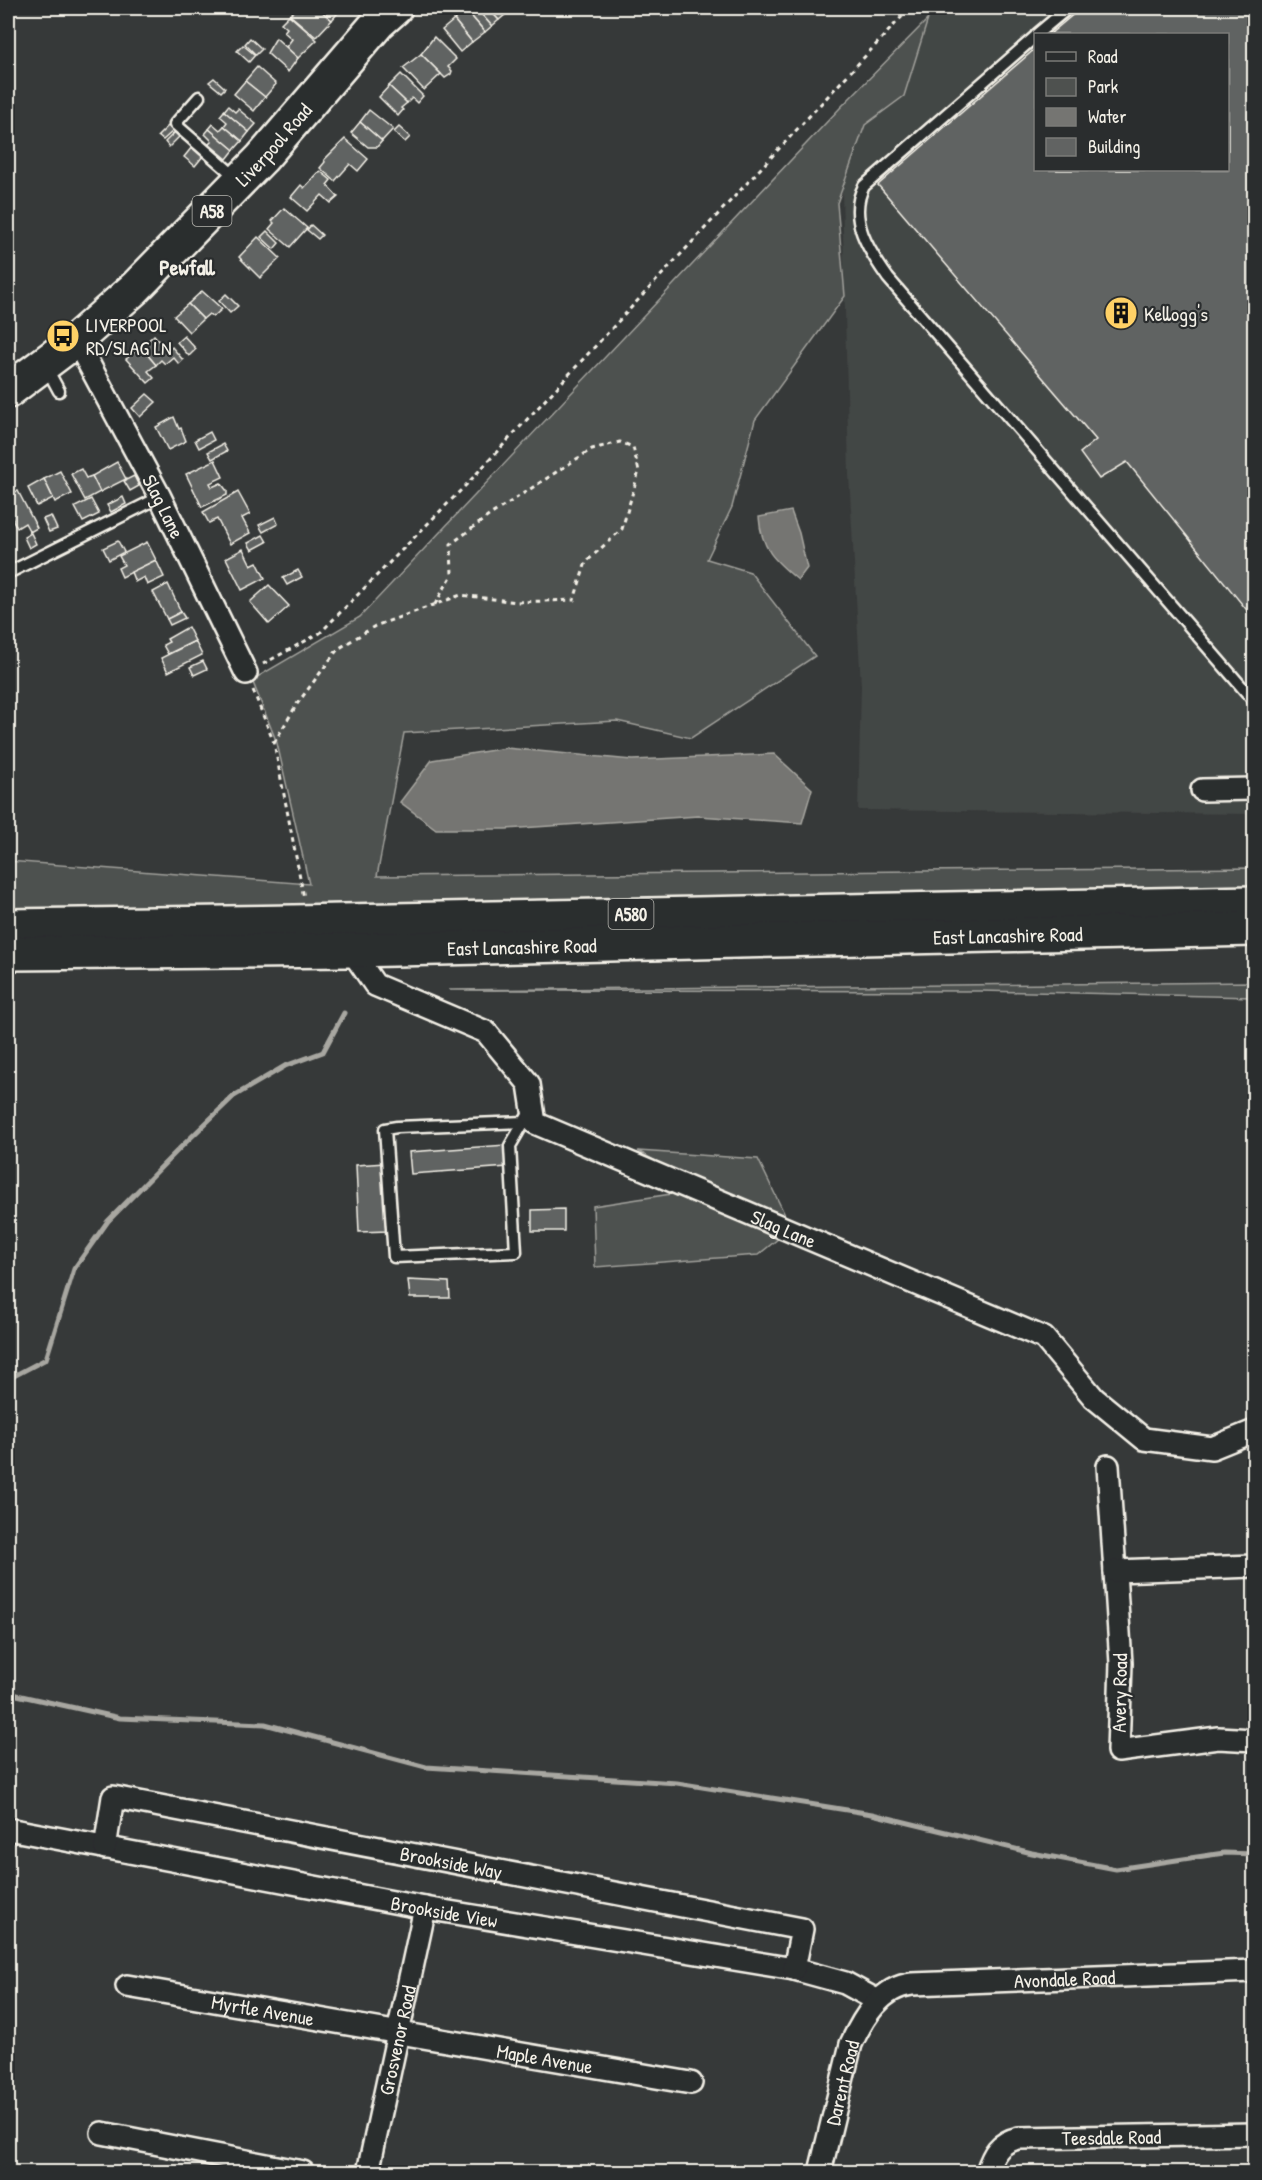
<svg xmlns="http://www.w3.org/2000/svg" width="1262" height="2180" viewBox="0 0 1262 2180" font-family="'Patrick Hand',sans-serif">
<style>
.built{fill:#434645;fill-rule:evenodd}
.green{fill:#4e514f;stroke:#a1a19c;stroke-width:1.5}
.water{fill:#757572;stroke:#a8a7a1;stroke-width:1.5}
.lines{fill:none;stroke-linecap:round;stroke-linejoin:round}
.stream{stroke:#a8a7a1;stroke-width:5}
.building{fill:#616362;stroke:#f4f1e8;stroke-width:1.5}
.service-casing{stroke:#f4f1e8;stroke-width:15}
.minor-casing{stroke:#f4f1e8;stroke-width:26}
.trunk-casing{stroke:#f4f1e8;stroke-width:38}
.path{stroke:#f4f1e8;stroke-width:3;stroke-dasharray:4.5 4.5;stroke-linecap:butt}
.service{stroke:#2a2d2e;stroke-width:10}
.minor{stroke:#2a2d2e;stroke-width:21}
.trunk{stroke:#2a2d2e;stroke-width:33}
.labels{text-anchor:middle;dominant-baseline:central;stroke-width:4.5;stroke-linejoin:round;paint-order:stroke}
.shield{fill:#2a2d2e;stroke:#b7b6b0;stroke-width:1.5}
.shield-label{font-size:18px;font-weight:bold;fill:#f4f1e8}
.street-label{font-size:20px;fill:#f4f1e8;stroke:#2a2d2e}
.poi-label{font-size:20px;fill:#f4f1e8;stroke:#2a2d2e;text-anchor:start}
.quarter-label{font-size:22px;font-weight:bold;fill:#f4f1e8;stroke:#2a2d2e}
</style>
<rect width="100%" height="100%" fill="#363939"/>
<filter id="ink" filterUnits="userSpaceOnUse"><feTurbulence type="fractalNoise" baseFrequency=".0167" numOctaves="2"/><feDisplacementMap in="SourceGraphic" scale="12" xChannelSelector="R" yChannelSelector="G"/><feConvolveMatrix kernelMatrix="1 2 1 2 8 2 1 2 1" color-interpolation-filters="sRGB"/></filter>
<g filter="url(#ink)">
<path class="built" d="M939 8H1254V814L858 810 861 686 849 475 840 108ZM1036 34H1228V170H1036Z"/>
<g class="green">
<path d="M928 19 904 96 865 125 837 203 845 296 755 420 732 507 707 559 750 572 815 656 691 738 617 721 404 733 377 876 1254 868V889L315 908 8 910V861L309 884 277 743 252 680 360 617 840 108Z"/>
<path d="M1254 982V997L981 991 449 990Z"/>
<path d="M638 1151 758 1159 785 1215 779 1238 758 1255 595 1267 593 1206 671 1194 678 1174Z"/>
</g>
<g class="water">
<path d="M791 511 799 533 807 568 798 580C775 561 761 549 759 517Z"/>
<path d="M506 748 632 760 774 754 812 789 802 823 698 816 506 829H436L400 802 432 760Z"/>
</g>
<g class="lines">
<g class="stream">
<path d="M8 1379 46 1359 74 1269 108 1221 180 1148 234 1096 285 1066 323 1052 344 1013"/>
<path d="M8 1693 120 1718 265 1724 426 1767 677 1783 872 1814 1032 1853 1116 1869 1224 1853 1254 1854"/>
</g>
</g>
<g class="building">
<path d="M297 8H318L332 20 316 37 290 15Z"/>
<path d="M318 8H342L332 20Z"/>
<path d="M469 8H476L492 26 485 32 466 10Z"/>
<path d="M476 8H488L499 20 492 26Z"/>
<path d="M488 8H509L511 10 499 20Z"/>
<path d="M1081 8H1254V619L1127 462 1099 479 1080 453 1096 440 878 185 1036 48V170H1228V34H1050Z"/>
<path d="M466 10 485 32 472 42 454 20Z"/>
<path d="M289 15 317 40 298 58 286 47 292 39 284 32 287 28 281 23Z"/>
<path d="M454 20 472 42 460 52 442 30Z"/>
<path d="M434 37 456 59 448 67 452 71 451 74 445 78 421 54Z"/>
<path d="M250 38 262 49 256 55 245 44Z"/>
<path d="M276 38 298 58 288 72 267 53Z"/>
<path d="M243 45 255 55 249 62 237 51Z"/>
<path d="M421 54 441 74 424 90 403 68Z"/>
<path d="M257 67 276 84 265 97 245 81Z"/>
<path d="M401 74 423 96 417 103 412 98 407 103 389 86Z"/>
<path d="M214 78 225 88 221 92 209 82Z"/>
<path d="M245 81 265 97 254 111 234 94Z"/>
<path d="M389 86 407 103 401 108 403 110 398 116 379 97Z"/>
<path d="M228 106 235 112 238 109 256 124 249 132 224 111Z"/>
<path d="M369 110 393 129 382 141 360 122Z"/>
<path d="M224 111 249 132 242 141 224 126 227 122 220 116Z"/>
<path d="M360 122 382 141 377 147H368L351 133Z"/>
<path d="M213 124 220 130 224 126 242 141 234 150 209 129Z"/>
<path d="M168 126 173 131 163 140 158 136Z"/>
<path d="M399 127 410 137 405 142 394 132Z"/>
<path d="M209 129 234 150 227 159 209 144 212 141 205 134Z"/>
<path d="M175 132 179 137 169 147 165 142Z"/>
<path d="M345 139 368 159 358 171 350 164 335 181 320 168 325 162 324 160Z"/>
<path d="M192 147 203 156 195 166 184 157Z"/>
<path d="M320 171 331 180 327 185 338 197 331 203 322 195 307 211 291 197 301 185 304 188Z"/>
<path d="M284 208 307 228 290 247 269 229 274 223 272 221Z"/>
<path d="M311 225 322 235 318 239 307 230Z"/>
<path d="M267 231 279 243 274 249 261 237Z"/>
<path d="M258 237 280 258 260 278 239 257Z"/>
<path d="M202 291 222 309 213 317 209 314 203 319 188 304Z"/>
<path d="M226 294 238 306 230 313 219 301Z"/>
<path d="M188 304 203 319 189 332 174 316Z"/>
<path d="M154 335 168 351 172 347 183 360 179 364 173 357 165 364 161 360 156 365 141 347Z"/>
<path d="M184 336 196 349 189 356 177 342Z"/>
<path d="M141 347 156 365 148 371 154 378 148 383 126 359Z"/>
<path d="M147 394 156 402 140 417 132 408Z"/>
<path d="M174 417 179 429 181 428 186 441 168 450 156 427Z"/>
<path d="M210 432 214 440 199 448 195 440Z"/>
<path d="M223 444 227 451 212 459 208 452Z"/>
<path d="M215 460 223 477 210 483 212 487 221 483 227 491V495L202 507 186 474Z"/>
<path d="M117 462 126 479 100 492 92 476Z"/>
<path d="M81 469 86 478 92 476 100 492 85 500 71 474Z"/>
<path d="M60 471 72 494 55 502 44 479Z"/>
<path d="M134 476 139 486 130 491 124 481Z"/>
<path d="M44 479 53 498 37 506 28 488Z"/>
<path d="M18 491 37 528 30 532 25 523 17 528 8 510V494Z"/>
<path d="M238 492 250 514 242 518 250 533 230 544 217 519 209 523 203 512Z"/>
<path d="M123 497 126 504 111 512 107 505Z"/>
<path d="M91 499 99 514 83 522 75 507Z"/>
<path d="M51 516 57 529 49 532 43 519Z"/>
<path d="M275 517 278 524 263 532 259 525Z"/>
<path d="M31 533 36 544 29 548 24 537Z"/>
<path d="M263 535 267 542 252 550 248 543Z"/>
<path d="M118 541 124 552 109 560 103 548Z"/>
<path d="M147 542 156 560 122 577 118 568 124 565 119 556Z"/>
<path d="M243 549 251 565 257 562 265 578 242 590 226 558Z"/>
<path d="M156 560 164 577 147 585 144 577 135 582 131 572Z"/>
<path d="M298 570 302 577 287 585 283 578Z"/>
<path d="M168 584 181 612 167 619 153 592Z"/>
<path d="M269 585 289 606 269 624 250 602Z"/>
<path d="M181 612 185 618 170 625 167 619Z"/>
<path d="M188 627 195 641 168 654 163 645 169 642 167 639Z"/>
<path d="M195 641 202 655 168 672 161 658Z"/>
<path d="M203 661 207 669 194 675 190 667Z"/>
<path d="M506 1145 508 1167 411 1174 409 1152Z"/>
<path d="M385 1163 388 1231 359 1232 356 1165Z"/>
<path d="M564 1209V1231H532V1210Z"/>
<path d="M408 1280 449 1282 450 1298H410Z"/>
</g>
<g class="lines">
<defs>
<g id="service">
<path d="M1037 34 1068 8"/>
<path d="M1036 36 864 186C847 218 869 251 888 278L1254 701"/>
<path d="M199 97 175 124 238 179"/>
<path d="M46 367 59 391"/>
<path d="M8 573 160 497"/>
<path d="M524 1122 397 1127 385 1129 394 1257 516 1252 510 1146 531 1110"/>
</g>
<g id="minor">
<path id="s1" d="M76 340 160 497 246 673"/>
<path d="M1202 790 1254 789"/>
<path id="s2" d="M351 950 375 985 486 1032 529 1084 535 1123 1044 1338 1094 1398 1144 1439 1212 1448 1254 1431"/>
<path d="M1108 1466 1121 1663 1118 1751 1218 1738 1254 1740"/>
<path d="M1115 1571 1254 1566"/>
<path id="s3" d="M8 1829 425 1908 794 1969 845 1983 878 2001"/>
<path id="s4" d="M105 1848 113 1797 802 1929 794 1969"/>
<path id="s5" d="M127 1986 691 2083"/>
<path d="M102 2133 303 2172"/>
<path id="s6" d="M368 2172 425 1908"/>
<path id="s7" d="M820 2172 851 2044C863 2018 881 1987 912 1984L1254 1971"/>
<path id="s8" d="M987 2172C993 2154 999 2142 1019 2138L1254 2134"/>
</g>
<g id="trunk">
<path id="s9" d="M8 391 76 340 135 288 262 158 378 23 395 8"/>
<path d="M8 926 294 922 1254 903"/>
<path id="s10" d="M8 953 351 950 1254 929"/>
</g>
</defs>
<use href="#service" class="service-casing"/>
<use href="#minor" class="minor-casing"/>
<use href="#trunk" class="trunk-casing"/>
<g class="path">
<path d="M263 664 320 633 466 485 910 8"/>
<path d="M253 690 274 743 304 898"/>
<path d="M274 743 297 704 338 649 375 626 461 595 517 602 574 600 586 562 622 529 639 471 633 447 620 442 592 449 490 515 451 544 452 575 434 606"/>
</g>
<use href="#service" class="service"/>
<use href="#minor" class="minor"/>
<use href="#trunk" class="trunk"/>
</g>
</g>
<defs>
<symbol id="building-disc" viewBox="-11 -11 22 22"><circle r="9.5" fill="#ffd166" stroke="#2a2d2e"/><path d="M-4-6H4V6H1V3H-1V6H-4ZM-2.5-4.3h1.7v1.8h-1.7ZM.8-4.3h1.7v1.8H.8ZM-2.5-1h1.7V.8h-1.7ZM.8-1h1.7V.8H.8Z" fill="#111"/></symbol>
<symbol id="bus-disc" viewBox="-11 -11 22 22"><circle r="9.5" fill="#ffd166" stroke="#2a2d2e"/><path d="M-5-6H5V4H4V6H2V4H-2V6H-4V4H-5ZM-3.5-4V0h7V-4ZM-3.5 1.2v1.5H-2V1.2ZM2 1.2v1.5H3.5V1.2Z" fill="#111"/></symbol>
</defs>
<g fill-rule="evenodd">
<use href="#building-disc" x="1102" y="294" width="38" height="38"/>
<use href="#bus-disc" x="44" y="317" width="38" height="38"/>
</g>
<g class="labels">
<g class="shield">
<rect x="192.5" y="196" width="39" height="30" rx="4.5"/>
<rect x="608.5" y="899" width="45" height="30" rx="4.5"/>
</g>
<g class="shield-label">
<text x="212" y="211">A58</text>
<text x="631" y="914">A580</text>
</g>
<g class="street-label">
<text stroke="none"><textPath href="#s9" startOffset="363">Liverpool Road</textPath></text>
<text stroke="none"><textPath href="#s1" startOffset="188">Slag Lane</textPath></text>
<text stroke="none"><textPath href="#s10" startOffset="1000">East Lancashire Road</textPath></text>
<text stroke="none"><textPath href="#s10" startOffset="514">East Lancashire Road</textPath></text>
<text stroke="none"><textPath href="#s2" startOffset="540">Slag Lane</textPath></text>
<text transform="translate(1119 1693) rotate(-89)">Avery Road</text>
<text stroke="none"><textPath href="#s4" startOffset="396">Brookside Way</textPath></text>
<text stroke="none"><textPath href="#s3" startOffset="444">Brookside View</textPath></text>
<text stroke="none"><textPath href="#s7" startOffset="374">Avondale Road</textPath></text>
<text stroke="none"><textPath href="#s5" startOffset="138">Myrtle Avenue</textPath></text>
<text stroke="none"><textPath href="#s6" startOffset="135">Grosvenor Road</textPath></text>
<text stroke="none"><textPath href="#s5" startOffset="424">Maple Avenue</textPath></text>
<text stroke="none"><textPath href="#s7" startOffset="92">Darent Road</textPath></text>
<text stroke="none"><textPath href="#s8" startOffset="142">Teesdale Road</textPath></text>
</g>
<g class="poi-label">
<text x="1144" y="313">Kellogg's</text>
<text x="86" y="324">LIVERPOOL<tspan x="86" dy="23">RD/SLAG LN</tspan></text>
</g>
<g class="quarter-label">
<text x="187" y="267">Pewfall</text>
</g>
</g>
<rect width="1262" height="2180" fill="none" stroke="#2a2d2e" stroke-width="30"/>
<rect x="15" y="15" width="1232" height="2150" fill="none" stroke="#f4f1e8" stroke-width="2" filter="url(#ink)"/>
<rect x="1034" y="33" width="195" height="138" fill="#2a2d2e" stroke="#7b7b78" stroke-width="1.5"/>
<rect x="1046" y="52" width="30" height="9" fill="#2a2d2e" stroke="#7b7b78" stroke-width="1.5"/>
<text x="1088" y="63" font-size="18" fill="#f4f1e8">Road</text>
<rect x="1046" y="78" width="30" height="18" fill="#4e514f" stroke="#7b7b78" stroke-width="1.5"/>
<text x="1088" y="93" font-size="18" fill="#f4f1e8">Park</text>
<rect x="1046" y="108" width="30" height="18" fill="#757572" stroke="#7b7b78" stroke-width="1.5"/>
<text x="1088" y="123" font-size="18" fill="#f4f1e8">Water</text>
<rect x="1046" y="138" width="30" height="18" fill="#616362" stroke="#7b7b78" stroke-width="1.5"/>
<text x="1088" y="153" font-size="18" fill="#f4f1e8">Building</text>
</svg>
